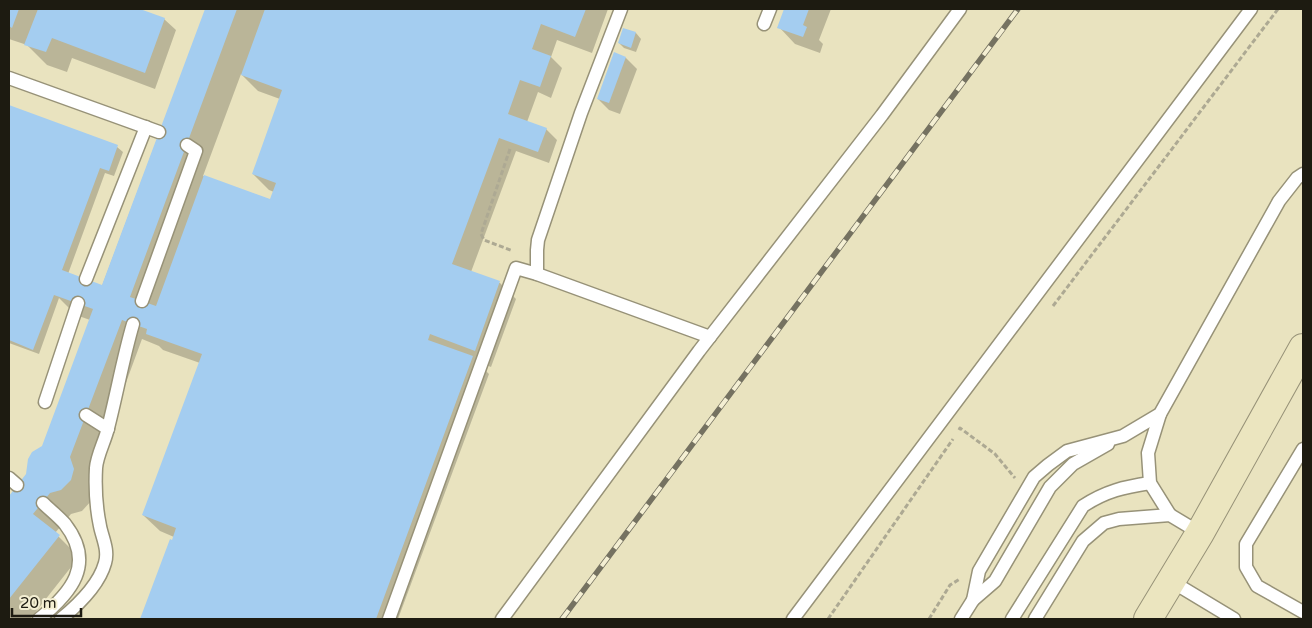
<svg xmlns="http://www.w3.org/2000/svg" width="1312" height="628" viewBox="0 0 1312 628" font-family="'Varela Round',sans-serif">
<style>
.built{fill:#e9e3bf}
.shadow{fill:#0003;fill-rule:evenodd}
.building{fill:#a4cdf0}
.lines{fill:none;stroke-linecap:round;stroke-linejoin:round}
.service-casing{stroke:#979278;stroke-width:15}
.secondary-casing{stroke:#979278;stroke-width:30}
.path{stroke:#ada993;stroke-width:3;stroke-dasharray:5 2.5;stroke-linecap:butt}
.service{stroke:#fff;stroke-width:12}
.secondary{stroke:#ebe5bf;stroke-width:28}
.rail-casing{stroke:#757261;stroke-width:5.5}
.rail{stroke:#f4efd3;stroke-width:4;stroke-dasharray:11;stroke-linecap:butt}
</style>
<rect width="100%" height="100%" fill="#f4efd3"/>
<rect class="built" x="9" y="9" width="1294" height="610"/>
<g class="shadow">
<path d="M9 9H136L164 19 176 30 155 89 72 58 67 72 47 65 27 45 9 39Z"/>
<path d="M206 9H608L592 53 557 40 551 57 562 68 551 98 538 92 527 122 546 129 557 140 549 163 516 151 471 272 500 283 516 299 491 367 476 361 489 374 398 619H141L170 541 173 542 174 537 160 531 143 515 200 363 163 350 159 346 142 339 91 478 92 500 82 511 71 514 55 533 79 557 30 619H9V497L27 474 43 447 90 320 76 315 59 298 39 354 9 343V107L117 147 123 152 114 176 105 173 68 274 102 286ZM241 74 258 91 280 99 253 174 269 190 274 192 271 200 203 176Z"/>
<path d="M786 9H831L819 40 823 44 820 53 795 44 779 27Z"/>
<path d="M624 29 636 33 641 39 636 52 624 48 619 43Z"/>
<path d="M615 54 626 58 637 69 620 114 609 110 598 99Z"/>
</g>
<g class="building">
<path d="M9 9H19L12 28 9 26Z"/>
<path d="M38 9H140L165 18 145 73 52 38 46 52 24 45Z"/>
<path d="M205 9H237L130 297 156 306 204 175 270 199 276 183 252 174 282 90 241 75 265 9H586L575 37 541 24 532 49 551 56 540 87 520 80 508 114 547 128 538 152 499 138 452 264 500 281 475 351 430 334 428 340 473 356 376 619H140L170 539 172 540 176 528 142 515 202 354 146 334 147 329 122 320 70 457 74 469 71 480 61 490 50 493 33 514 60 535 9 599V496L26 474 28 459 32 452 42 446 93 309 54 295 33 350 9 340V105L118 145 109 171 100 168 62 270 102 285Z"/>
<path d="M784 9H809L803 25 807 27 803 37 777 28Z"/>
<path d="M623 28 636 32 631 48 618 43Z"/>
<path d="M614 52 626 57 609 103 597 99Z"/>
</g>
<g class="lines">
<defs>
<g id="service">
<path d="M764 24 770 9"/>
<path d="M9 78 159 132"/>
<path d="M537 274V250L538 240 581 113 621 9"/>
<path d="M86 279 146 127"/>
<path d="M142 301 196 151 187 145"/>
<path d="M45 402 78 303"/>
<path d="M1160 414 1148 453 1150 483 1170 515"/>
<path d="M86 415 108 429"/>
<path d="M1303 449 1246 544V567L1257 586 1303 612"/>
<path d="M9 478 17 485"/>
<path d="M1171 581 1234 619"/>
<path d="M973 600 995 581 1050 487 1073 464 1108 444"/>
<path d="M39 619C71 593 96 564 65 524 59 517 50 510 43 503"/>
<path d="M61 619C78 605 99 585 105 563 109 550 102 537 100 526 96 507 95 487 96 468 97 455 105 441 108 428 117 393 123 358 133 324"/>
<path d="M389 619 516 268 537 274 710 337"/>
<path d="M502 619 699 351 882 115 960 9"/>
<path d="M793 619 1251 9"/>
<path d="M961 619 973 600 979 571 1034 477 1048 465 1067 451 1123 436 1160 414 1279 201 1297 178 1303 174"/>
<path d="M1012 619 1083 506C1106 491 1124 487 1150 483"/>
<path d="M1035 619 1083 541 1104 523 1119 519 1170 515 1200 533"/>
</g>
<path id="secondary" d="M1148 619 1200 533 1303 348"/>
</defs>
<use href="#service" class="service-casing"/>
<use href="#secondary" class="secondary-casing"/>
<g class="path">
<path d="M510 149 481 234 484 240 513 251"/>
<path d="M1053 306 1278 9"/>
<path d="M959 430 960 428 995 454 1015 478"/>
<path d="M828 619 953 439"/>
<path d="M929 619 950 585 960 579"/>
</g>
<use href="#service" class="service"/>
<use href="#secondary" class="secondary"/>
<defs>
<path id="rail" d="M562 619 1018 9"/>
</defs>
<use href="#rail" class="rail-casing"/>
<use href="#rail" class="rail"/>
</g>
<rect width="1312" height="628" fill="none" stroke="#1d1b11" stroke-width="20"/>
<path d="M12 608v8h69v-8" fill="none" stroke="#1d1b11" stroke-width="2.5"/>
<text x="20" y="608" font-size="15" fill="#1d1b11" stroke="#f4efd3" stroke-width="4" paint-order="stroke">20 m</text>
</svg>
